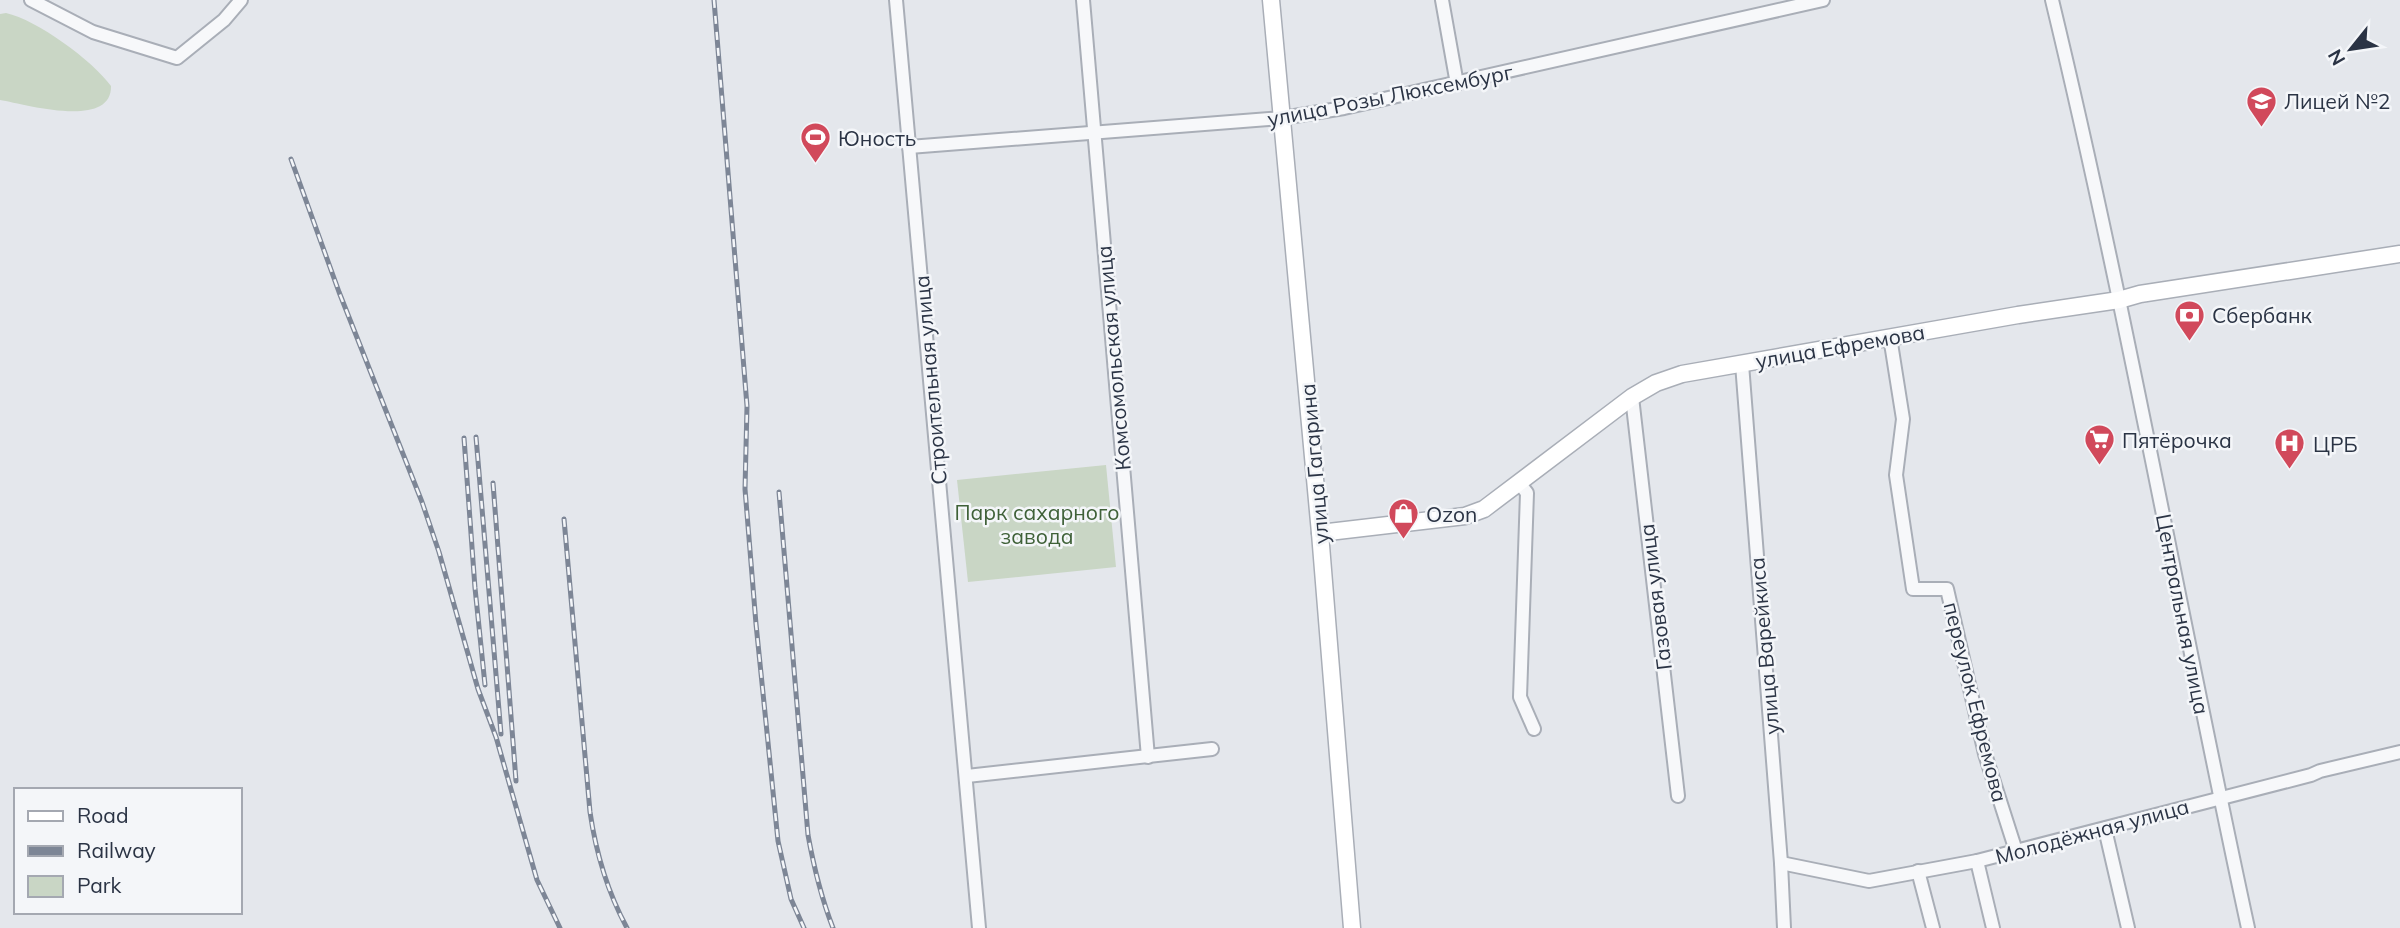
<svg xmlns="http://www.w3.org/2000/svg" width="2400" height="928" viewBox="0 0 2400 928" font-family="Mulish,sans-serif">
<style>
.green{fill:#c9d6c5}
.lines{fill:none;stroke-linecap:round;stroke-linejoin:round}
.street-casing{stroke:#a9aeb7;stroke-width:16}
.secondary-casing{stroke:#a9aeb7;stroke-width:19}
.street{stroke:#f7f8fa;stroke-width:12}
.secondary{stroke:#fff;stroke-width:16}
.rail-casing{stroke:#7d8696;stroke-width:5}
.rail{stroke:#f4f6f9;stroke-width:2.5;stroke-dasharray:8;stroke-linecap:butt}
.labels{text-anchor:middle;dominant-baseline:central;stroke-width:5;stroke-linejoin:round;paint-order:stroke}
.street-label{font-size:21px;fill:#2b3445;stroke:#f4f6f9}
.poi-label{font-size:21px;fill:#2b3445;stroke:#f4f6f9;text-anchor:start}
.park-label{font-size:21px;fill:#3f6138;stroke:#f4f6f9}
</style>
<rect width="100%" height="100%" fill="#e4e7ec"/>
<g class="green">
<path d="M6 13C37 20 92 60 111 86 112 130 24 104 0 100V14Z"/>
<path d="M1106 465 1116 567 968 582 957 480Z"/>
</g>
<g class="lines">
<defs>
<g id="street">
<path d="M31 0 93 32 177 58 224 20 241 0"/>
<path d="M896 0 979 928"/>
<path d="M1083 0 1148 757"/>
<path d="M1442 0 1457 84"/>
<path d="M2052 0C2126 307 2181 619 2248 928"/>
<path d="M909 147 1282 118 1344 108 1823 0"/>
<path d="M1890 337 1903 419 1896 475 1913 589H1947L1985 754 2016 851"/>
<path d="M1742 364 1781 863 1784 928"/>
<path d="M1632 397 1678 796"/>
<path d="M1520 484 1527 493 1520 697 1534 729"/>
<path d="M967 776 1212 749"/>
<path d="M2105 829 2128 928"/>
<path d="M1977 861 1993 928"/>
<path d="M1781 863 1869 881 1977 861 2311 775 2320 771 2400 752"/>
<path d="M1918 871 1933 928"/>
</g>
<g id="secondary">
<path d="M1271 0 1320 533 1352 928"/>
<path d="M1320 533 1465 516 1484 509 1632 397 1656 383 1682 374 2018 315 2119 300 2140 294 2400 254"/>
</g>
</defs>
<use href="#street" class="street-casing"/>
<use href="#secondary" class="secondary-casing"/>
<use href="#street" class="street"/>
<use href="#secondary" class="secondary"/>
<defs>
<g id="rail">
<path d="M714 0 747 406 745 489 756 624 778 841 791 899 804 928"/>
<path d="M291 159 339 292 422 502 439 552 478 689 496 737 537 880 560 928"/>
<path d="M476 437 501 734"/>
<path d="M464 438 475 588 485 685"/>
<path d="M493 483 516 781"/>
<path d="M779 492 808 835C814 868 821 897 833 928"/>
<path d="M564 519 590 812C596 853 607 891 627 928"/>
</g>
</defs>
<use href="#rail" class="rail-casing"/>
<use href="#rail" class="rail"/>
</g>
<defs>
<symbol id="school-pin" viewBox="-11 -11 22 30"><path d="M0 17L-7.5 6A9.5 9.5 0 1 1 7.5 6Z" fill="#d1495b" stroke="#f4f6f9"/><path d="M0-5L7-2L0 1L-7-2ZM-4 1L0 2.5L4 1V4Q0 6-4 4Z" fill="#fff"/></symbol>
<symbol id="stadium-pin" viewBox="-11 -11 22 30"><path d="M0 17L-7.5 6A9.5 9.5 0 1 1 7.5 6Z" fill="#d1495b" stroke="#f4f6f9"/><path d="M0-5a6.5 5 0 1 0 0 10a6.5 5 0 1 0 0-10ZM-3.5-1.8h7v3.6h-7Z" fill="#fff"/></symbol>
<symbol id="bank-pin" viewBox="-11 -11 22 30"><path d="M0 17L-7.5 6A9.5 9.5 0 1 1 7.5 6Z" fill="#d1495b" stroke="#f4f6f9"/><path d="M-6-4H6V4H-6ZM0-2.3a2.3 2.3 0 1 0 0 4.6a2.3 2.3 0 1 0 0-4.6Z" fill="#fff"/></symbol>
<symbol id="supermarket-pin" viewBox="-11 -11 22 30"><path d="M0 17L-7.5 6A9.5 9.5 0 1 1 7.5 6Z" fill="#d1495b" stroke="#f4f6f9"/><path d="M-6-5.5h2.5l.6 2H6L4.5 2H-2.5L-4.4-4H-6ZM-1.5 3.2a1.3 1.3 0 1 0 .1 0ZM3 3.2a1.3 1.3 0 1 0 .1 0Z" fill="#fff"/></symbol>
<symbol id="hospital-pin" viewBox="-11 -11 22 30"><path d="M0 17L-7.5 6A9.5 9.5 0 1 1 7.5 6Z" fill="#d1495b" stroke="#f4f6f9"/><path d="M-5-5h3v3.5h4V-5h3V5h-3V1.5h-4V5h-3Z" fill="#fff"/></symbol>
<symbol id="shop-pin" viewBox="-11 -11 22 30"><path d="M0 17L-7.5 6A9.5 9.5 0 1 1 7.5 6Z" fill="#d1495b" stroke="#f4f6f9"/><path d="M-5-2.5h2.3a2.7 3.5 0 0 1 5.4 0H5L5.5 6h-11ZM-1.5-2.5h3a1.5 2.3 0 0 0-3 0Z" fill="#fff"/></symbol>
</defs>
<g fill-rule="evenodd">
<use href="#school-pin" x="2244" y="84" width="35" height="47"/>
<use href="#stadium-pin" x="798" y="120" width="35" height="47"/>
<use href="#bank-pin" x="2172" y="298" width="35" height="47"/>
<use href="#supermarket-pin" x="2082" y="422" width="35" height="47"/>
<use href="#hospital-pin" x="2272" y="426" width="35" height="47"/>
<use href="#shop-pin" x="1386" y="496" width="35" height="47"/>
</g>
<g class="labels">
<g class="street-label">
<text transform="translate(1390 95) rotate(-11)">улица Розы Люксембург</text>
<text transform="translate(1840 346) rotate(-10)">улица Ефремова</text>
<text transform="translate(1113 358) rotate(-95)">Комсомольская улица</text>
<text transform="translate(930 380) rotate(-95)">Строительная улица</text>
<text transform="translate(1314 464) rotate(-95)">улица Гагарина</text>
<text transform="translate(1655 597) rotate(-97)">Газовая улица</text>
<text transform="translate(2183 614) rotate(79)">Центральная улица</text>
<text transform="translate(1764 646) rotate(-95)">улица Варейкиса</text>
<text transform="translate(1976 702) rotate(76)">переулок Ефремова</text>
<text transform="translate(2092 831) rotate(-15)">Молодёжная улица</text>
</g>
<g class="poi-label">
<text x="2284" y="101">Лицей №2</text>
<text x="838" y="138">Юность</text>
<text x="2212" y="315">Сбербанк</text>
<text x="2122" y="440">Пятёрочка</text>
<text x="2313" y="444">ЦРБ</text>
<text x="1426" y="514">Ozon</text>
</g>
<g class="park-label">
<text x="1037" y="512">Парк сахарного<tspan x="1037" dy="24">завода</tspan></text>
</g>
</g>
<rect x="14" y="788" width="228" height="126" fill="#f4f6f9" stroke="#a4a8b1" stroke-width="2"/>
<rect x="28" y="811" width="35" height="10" fill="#ffffff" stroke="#a4a8b1" stroke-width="2"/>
<text x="77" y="823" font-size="21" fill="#2b3445">Road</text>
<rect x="28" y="846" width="35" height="10" fill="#7d8696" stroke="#a4a8b1" stroke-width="2"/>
<text x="77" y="858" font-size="21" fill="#2b3445">Railway</text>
<rect x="28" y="876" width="35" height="21" fill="#c9d6c5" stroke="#a4a8b1" stroke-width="2"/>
<text x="77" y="893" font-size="21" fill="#2b3445">Park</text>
<g transform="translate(2351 49) rotate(240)" stroke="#f4f6f9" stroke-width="5" paint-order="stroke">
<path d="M0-5L12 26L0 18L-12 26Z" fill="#2b3445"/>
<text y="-10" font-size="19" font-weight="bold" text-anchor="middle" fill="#2b3445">N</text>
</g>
</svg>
